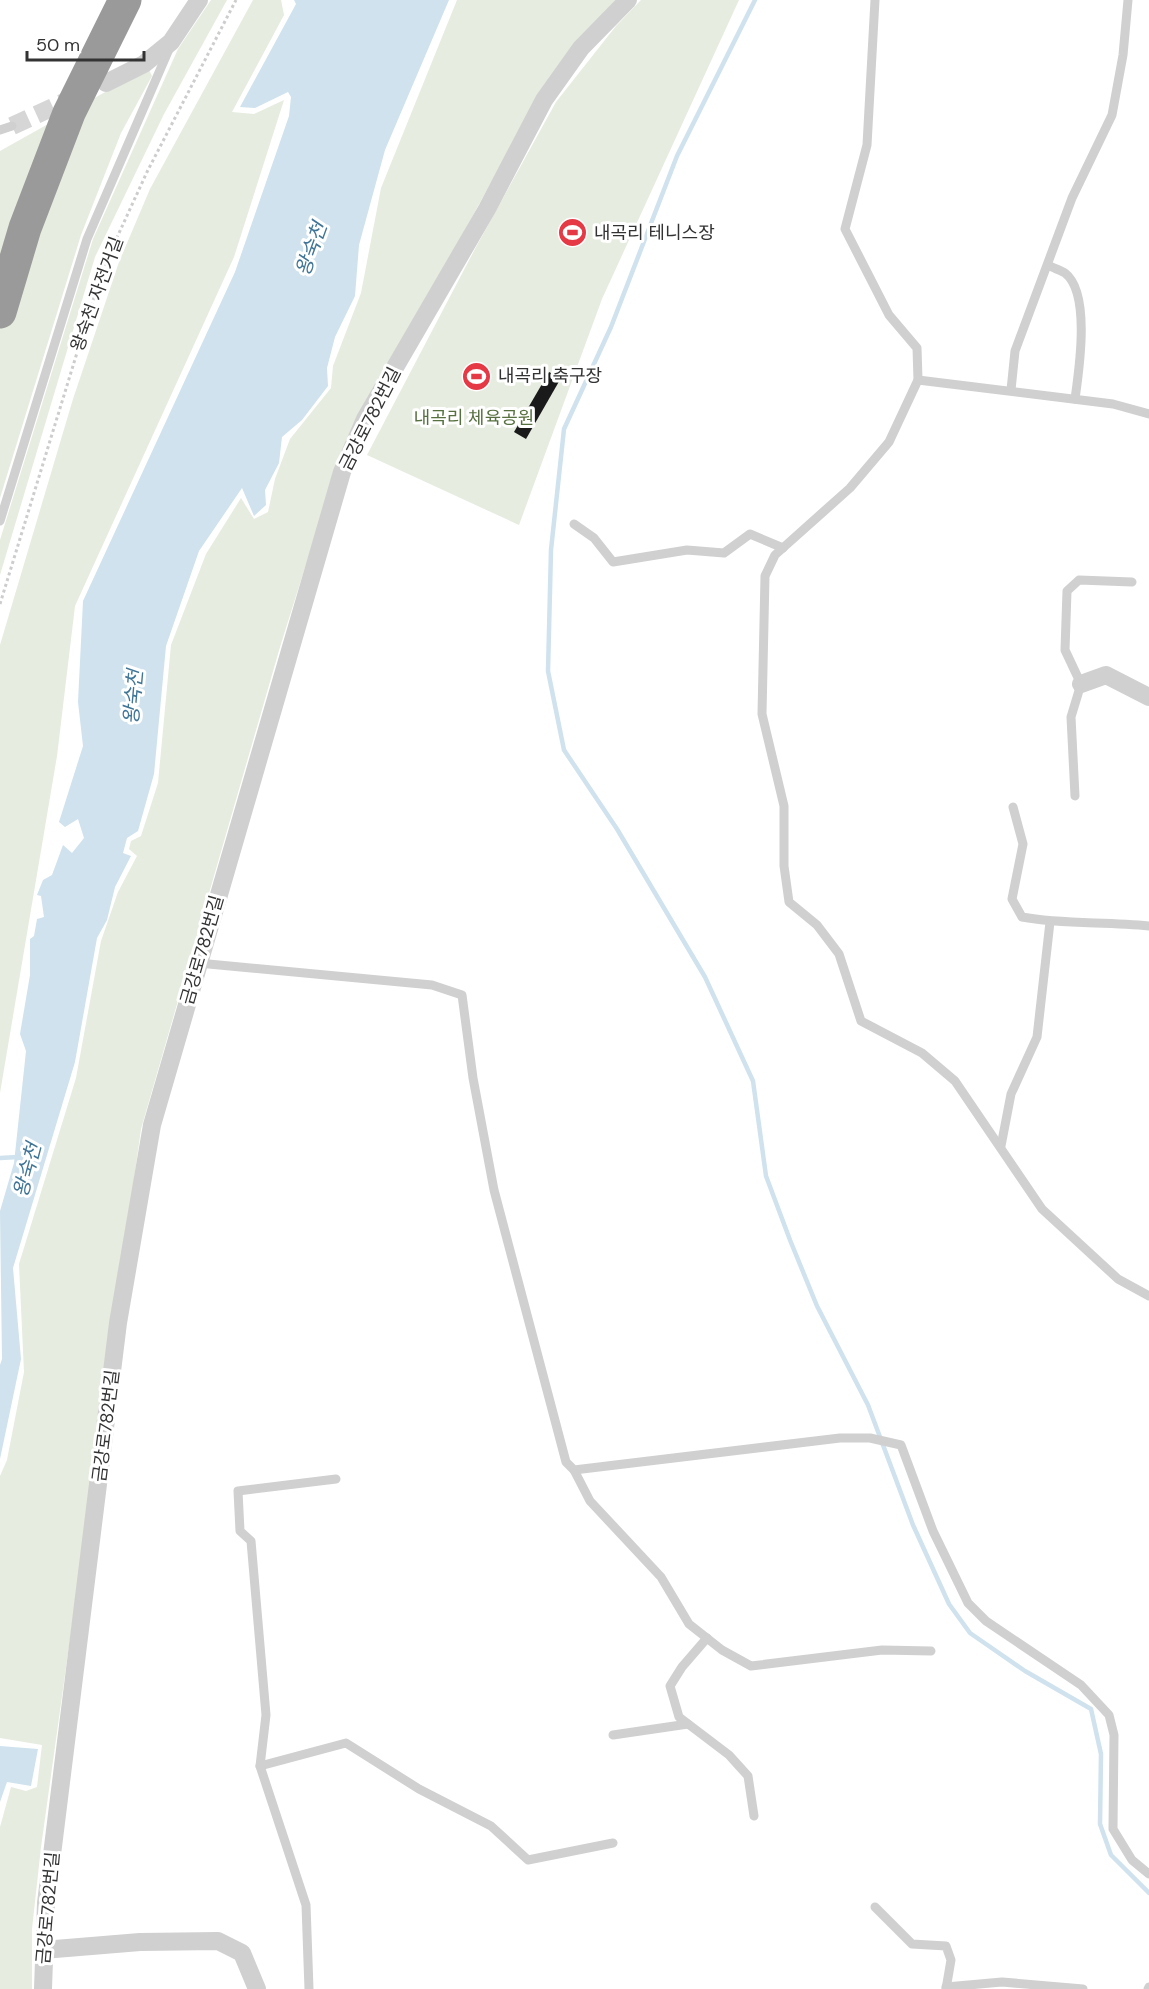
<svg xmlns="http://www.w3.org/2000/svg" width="1149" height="1989" viewBox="0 0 1149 1989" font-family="'DM Sans','Noto Sans KR',sans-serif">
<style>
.green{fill:#e6ecdf}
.water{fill:#cfe2ee}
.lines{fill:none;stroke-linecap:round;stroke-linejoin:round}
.stream{stroke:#cfe2ee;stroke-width:4.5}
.building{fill:#1a1a1a}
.street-tunnel{stroke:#d6d6d6;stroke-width:18;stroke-dasharray:18 9;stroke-linecap:butt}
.path{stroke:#cdcdcd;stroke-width:3;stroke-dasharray:3 3;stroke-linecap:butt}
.lane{stroke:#d0d0d0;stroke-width:9}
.street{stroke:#d0d0d0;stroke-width:18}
.highway{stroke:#9a9a9a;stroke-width:33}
.labels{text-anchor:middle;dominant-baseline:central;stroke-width:6;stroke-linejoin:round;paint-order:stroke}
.poi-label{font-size:18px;fill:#333;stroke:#fff;text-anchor:start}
.street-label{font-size:18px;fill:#333;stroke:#fff}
.park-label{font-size:18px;fill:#56703f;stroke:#fff}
.water-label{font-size:20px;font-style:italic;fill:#3f7597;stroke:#fff}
</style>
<rect width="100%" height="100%" fill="#fff"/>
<g class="green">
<path d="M211 0H227L164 114 95 257 0 575V540L93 239 178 49Z"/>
<path d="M253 0H281L284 15 232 112 254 114 284 100 234 257 75 606 57 756 0 1093V645L73 399 119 262 150 189Z"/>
<path d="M457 0H618L536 100 338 462 280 647 141 1129 41 1847 32 1929V1989H0V1827L11 1787 26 1791 37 1787 42 1745 0 1738V1476L7 1460 24 1372 19 1264 76 1078 101 941 118 892 137 856 129 849 131 841 141 836 158 783 171 645 206 554 241 498 254 519 268 512 275 479 290 439 331 388 333 366 361 293 381 188Z"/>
<path d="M641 0H739L602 299 519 525 367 455 476 247 556 102 616 26Z"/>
<path d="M148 68 152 76 121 133 81 235 0 498V151Z"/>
</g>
<g class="water">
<path d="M294 0H449L385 150 359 245 355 296 335 337 327 368 328 386 302 420 282 437 279 463 265 490 266 505 254 516 242 488 199 551 166 646 154 774 138 831 127 838 123 853 131 856 115 887 107 920 97 938 75 1062 13 1268 21 1359 0 1459V1365L2 1359 0 1211 14 1163 26 1051 20 1034 30 975V939L34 936 37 919 44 917 41 896 37 895 43 880 52 875 63 845 72 853 84 838 78 819 65 827 59 822 83 746 78 702 83 601 235 272 289 116 291 97 288 92 255 108 240 107 296 4Z"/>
<path d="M0 1746 38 1749 31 1786 7 1782 0 1802Z"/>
</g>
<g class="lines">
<g class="stream">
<path d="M755 0 677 156 611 327 564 429 551 550 548 671 564 750 617 829 705 977 753 1081 766 1176 790 1240 817 1306 868 1405 913 1525 949 1604 970 1633 1025 1671 1091 1709 1101 1754 1100 1824 1111 1855 1149 1893"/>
<path d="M0 1158 18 1157"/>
</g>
</g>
<path class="building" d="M549 372 561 378 526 439 514 432Z"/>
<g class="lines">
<path class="street-tunnel" d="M12 126 75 97"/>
<path class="path" d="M0 604 103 268 147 172 236 0"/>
<g class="lane">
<path d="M875 0 867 145 845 229 889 315 917 348 918 380 889 442 850 488 775 555 765 576 762 714 784 806V866L789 902 817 925 839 954 861 1021 922 1053 955 1081 1042 1209 1118 1279 1149 1296"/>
<path d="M0 130 12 126"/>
<path d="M1048 265C1053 268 1060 270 1065 273 1091 293 1079 370 1075 399"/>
<path d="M918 380 1113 404 1149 414"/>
<path d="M1011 390 1015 351 1072 198 1112 115 1123 55 1128 0"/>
<path d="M0 521 87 239 170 47"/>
<path d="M574 524 594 538 613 562 687 550 724 553 750 534 783 548"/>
<path d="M1075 796 1071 717 1081 684 1065 650 1067 591 1079 580 1132 582"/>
<path d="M1013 807 1023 844 1012 899 1022 917C1064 925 1107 921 1149 926"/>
<path d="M198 963 432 985 462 995 473 1078 494 1190 566 1462 574 1470 840 1438H870L901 1445 933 1531 968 1603 986 1621 1081 1685 1109 1715 1114 1735 1113 1829 1132 1860 1149 1874"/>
<path d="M1001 1146 1011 1094 1037 1037 1050 922"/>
<path d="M574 1470 590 1501 661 1577 689 1624 722 1650 751 1666 882 1650 931 1651"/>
<path d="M707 1638 682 1667 670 1686 679 1717 729 1755 748 1776 754 1816"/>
<path d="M613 1735 688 1724"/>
<path d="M260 1766 346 1743 419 1789 491 1826 528 1860 613 1843"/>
<path d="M875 1907 912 1944 946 1946 951 1960 946 1989"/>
<path d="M946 1987 1002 1982 1083 1989"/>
<path d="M309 1989 306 1905 260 1766 266 1715 251 1541 240 1531 238 1491 336 1479"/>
<path d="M1148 1989 1149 1987"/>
</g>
<g class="street">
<path d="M106 83 144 64 171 42 199 0"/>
<path d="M1081 684 1106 675 1149 697"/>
<path d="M43 1950 140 1942 218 1941 242 1953 257 1989"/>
<path d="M43 1989 46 1903 118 1323 152 1125 342 472 365 419 487 209 544 100 581 48 628 0"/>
</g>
<path class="highway" d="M0 312 25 228 69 113 125 0"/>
</g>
<defs>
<symbol id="stadium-disc" viewBox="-11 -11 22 22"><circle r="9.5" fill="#e63946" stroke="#fff"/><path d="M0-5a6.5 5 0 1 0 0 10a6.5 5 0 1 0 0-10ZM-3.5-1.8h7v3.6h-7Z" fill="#fff"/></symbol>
</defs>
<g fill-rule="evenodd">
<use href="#stadium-disc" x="556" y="216" width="33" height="33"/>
<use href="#stadium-disc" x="460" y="360" width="33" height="33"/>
</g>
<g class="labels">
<g class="poi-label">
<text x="594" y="233">내곡리 테니스장</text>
<text x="498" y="376">내곡리 축구장</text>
</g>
<g class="street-label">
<text transform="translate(97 294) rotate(-70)">왕숙천 자전거길</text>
<text transform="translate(370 419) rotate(-63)">금강로782번길</text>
<text transform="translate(202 950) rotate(-74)">금강로782번길</text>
<text transform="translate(106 1426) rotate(-83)">금강로782번길</text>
<text transform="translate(48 1908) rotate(-85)">금강로782번길</text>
</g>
<g class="park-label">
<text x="474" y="418">내곡리 체육공원</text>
</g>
<g class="water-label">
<text transform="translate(311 249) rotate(-70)">왕숙천</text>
<text transform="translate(133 697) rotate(-85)">왕숙천</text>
<text transform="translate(27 1170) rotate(-75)">왕숙천</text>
</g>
</g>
<path d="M27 51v9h117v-9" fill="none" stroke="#333333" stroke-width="3"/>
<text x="36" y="51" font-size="18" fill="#333333" stroke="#ffffff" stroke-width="4.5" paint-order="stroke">50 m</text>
</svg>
